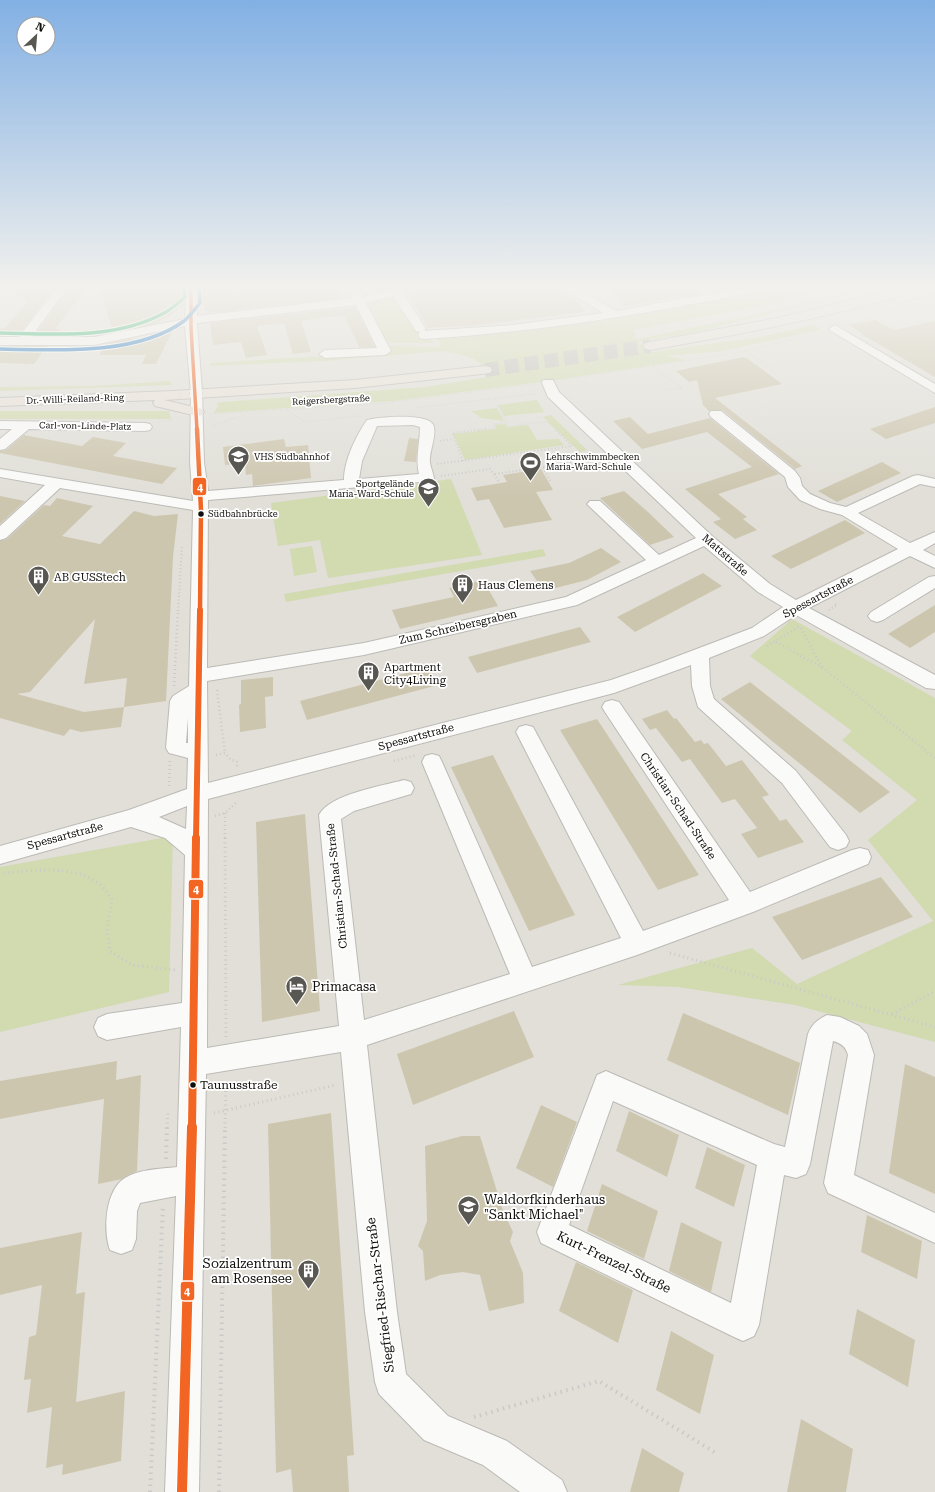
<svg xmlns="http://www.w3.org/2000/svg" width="935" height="1492" viewBox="0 0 935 1492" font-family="'Roboto Serif',serif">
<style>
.green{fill:#d2dab0}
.building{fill:#cdc6af}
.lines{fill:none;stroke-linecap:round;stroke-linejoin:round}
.highway-tunnel{stroke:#c2c0b9;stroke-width:14;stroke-dasharray:14 6;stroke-linecap:butt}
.minor-casing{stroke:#bcbab5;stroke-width:2}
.highway-casing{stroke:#bcbbb7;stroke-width:2}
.path-far4{stroke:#cac9c7;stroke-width:1.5;stroke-dasharray:0.5 2;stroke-linecap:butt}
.path-far3{stroke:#cac9c7;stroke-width:2;stroke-dasharray:1 2.5;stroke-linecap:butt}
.path-far2{stroke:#cac9c7;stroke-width:2.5;stroke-dasharray:1 3;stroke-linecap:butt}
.path-far1{stroke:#cac9c7;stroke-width:3;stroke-dasharray:1 3.5;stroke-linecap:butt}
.path{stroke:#cac9c7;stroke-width:4;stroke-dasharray:1.5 4.5;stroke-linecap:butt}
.minor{fill:#fafaf9;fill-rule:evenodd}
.highway{fill:#e9e2d9;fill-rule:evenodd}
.minor-bridge-casing{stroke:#bcbab5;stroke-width:13;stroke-linecap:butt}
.path-bridge{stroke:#cac9c7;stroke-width:1.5;stroke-dasharray:0.5 2;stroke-linecap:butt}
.minor-bridge{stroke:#fafaf9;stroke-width:12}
.bus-1-far4-casing{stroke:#fff;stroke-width:5.5}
.bus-1-far3-casing{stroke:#fff;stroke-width:7}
.bus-1-far2-casing{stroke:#fff;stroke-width:9}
.bus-1-far1-casing{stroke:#fff;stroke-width:10}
.bus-1-casing{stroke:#fff;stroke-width:12}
.bus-2-casing{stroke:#fff;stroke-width:5.5}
.bus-3-casing{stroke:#fff;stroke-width:5.5}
.bus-1-far4{stroke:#f26522;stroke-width:3.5}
.bus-1-far3{stroke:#f26522;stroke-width:4.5}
.bus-1-far2{stroke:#f26522;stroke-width:6}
.bus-1-far1{stroke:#f26522;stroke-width:8}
.bus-1{stroke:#f26522;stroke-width:10}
.bus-2{stroke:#0065bd;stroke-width:3.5}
.bus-3{stroke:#00a651;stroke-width:3.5}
.bus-dot{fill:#0f0e0a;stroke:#fff;stroke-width:1.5}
.labels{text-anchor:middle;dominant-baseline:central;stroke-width:3.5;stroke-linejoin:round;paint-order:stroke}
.far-street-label{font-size:9px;fill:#0f0e0a;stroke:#fff}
.far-poi-label{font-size:9px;fill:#0f0e0a;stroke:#fff;text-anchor:start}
.far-bus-label{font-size:9px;fill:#0f0e0a;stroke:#fff;text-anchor:start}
.street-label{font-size:11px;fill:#0f0e0a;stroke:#fff}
.poi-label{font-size:11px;fill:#0f0e0a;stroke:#fff;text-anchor:start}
.near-bus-label{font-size:12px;fill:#0f0e0a;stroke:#fff;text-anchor:start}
.near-poi-label{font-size:13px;fill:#0f0e0a;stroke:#fff;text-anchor:start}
.near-street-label{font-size:13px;fill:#0f0e0a;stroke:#fff}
.line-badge{stroke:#fff;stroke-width:1.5}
.badge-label{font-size:11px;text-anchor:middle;font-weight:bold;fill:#fff}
</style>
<rect width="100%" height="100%" fill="#e1dfd8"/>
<g class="green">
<path d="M357 286H388L421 336 433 338 432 341 435 343H393L385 340Z"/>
<path d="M785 286H843L756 307 634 330 636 339 763 313 880 286 697 332 638 342 652 352 760 337 817 324 816 327 821 330 721 351 666 356 686 360 550 381 393 401 213 413 218 407 217 403 223 402 425 387 487 377C485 357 459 354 443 351L325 361 210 366 211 363 391 352 387 346 439 347 441 344 439 341 436 339 437 336 490 330 491 335 519 329 644 314Z"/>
<path d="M171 381V385L0 391V387L95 386Z"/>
<path d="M537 400 544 412 504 416 498 405Z"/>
<path d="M497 408 504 421 481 418 471 411Z"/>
<path d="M0 411H169L171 419H0Z"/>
<path d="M551 415 587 450 580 452 543 417Z"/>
<path d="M505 424 508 427 528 425 537 440 559 439 564 445 465 460 453 434 496 429 495 425Z"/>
<path d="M451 479 482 555 328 578 320 540 278 546 271 503Z"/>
<path d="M312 546 317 572 294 576 290 549Z"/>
<path d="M543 549 546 556 286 602 284 594Z"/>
<path d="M792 619 935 698V1042L795 1005 678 987 618 985 752 948 797 984 933 921 868 840 917 800 842 740 852 731 750 656Z"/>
<path d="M173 836 169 992 0 1032V867Z"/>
</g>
<g class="building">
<path d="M7 286H56L18 336H0V328H5L28 301Z"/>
<path d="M70 286H88L55 329H60L55 336H34Z"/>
<path d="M99 286H184V306L177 307V310L171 315 153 324 113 332Z"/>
<path d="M198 286H231L232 293 313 286H337L341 298 209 313V310L205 311 204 303 198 304Z"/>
<path d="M435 286 549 287 572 300 575 299 585 312 478 325 428 328 408 294Z"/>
<path d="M605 286H698L699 294 625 306Z"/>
<path d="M355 307 375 347H359L344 315 301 321 311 352 293 354 284 323 257 326 267 355 246 358 241 342 213 345 210 323Z"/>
<path d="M875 320 894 330 935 321V377L861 334H863L849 325Z"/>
<path d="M173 330 156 364H142L146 355H99L106 344 130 339H155L158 333Z"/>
<path d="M0 346H47L34 364 0 363Z"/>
<path d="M743 357 748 359 782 384 715 398 802 466 795 469 722 410 709 411 703 405 697 380 689 382 676 371Z"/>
<path d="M935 407V423L886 439 870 429Z"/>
<path d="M630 417 648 434 710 418 779 474 718 494 747 517 743 519 757 530 735 539 713 522 721 519 685 489 752 467 707 432 642 449 613 421Z"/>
<path d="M24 435 82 446 93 437 126 443 113 456 177 468 162 484 0 453V451L6 450Z"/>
<path d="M409 438 418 439 416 462 404 461Z"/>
<path d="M284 439 286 447 308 445 311 478 253 486 252 474 246 475 245 463 225 465 223 447Z"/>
<path d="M882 462 901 473 837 502 818 491Z"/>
<path d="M541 469 553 490 536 492 552 520 504 528 489 499 477 501 471 488 507 482 503 475Z"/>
<path d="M624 491 648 512 674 537 650 545 600 498Z"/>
<path d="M0 496 25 501 0 524Z"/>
<path d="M57 498 93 506 62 536 100 544 134 511 154 516 178 514 173 557 166 701 124 707 127 678 84 684 95 619 30 692 17 694 84 712 124 707 121 727 81 732 70 729 64 736 0 718V541L7 539 44 505 50 506Z"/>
<path d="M845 520 865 533 791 569 771 556Z"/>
<path d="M601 548 621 562 587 580 544 591 530 571 569 563Z"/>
<path d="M703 573 722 586 635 632 617 617Z"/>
<path d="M483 580 498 606 400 629 392 610 454 597 449 588Z"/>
<path d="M935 605V632L910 648 888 634Z"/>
<path d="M580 627 591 642 477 673 468 657Z"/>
<path d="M429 667 438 685 307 720 300 701Z"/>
<path d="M273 677V696L265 697 266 728 240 732 239 705 241 704V680Z"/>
<path d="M750 682 890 792 860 813 721 699Z"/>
<path d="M667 710 674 719 676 718 695 742 701 740 704 744 708 743 726 766 742 760 769 795 762 797 780 821 786 819 804 842 758 858 741 834 757 828 735 799 722 803 690 759 682 762 656 728 650 730 642 719Z"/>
<path d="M597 719 646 794 699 875 658 890 560 730Z"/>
<path d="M493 755 530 828 575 915 529 931 451 767Z"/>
<path d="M305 814 320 1011 262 1022 256 822Z"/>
<path d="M881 877 913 917 802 960 772 917Z"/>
<path d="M514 1011 534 1057 413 1105 397 1054Z"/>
<path d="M683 1013 800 1063 788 1115 667 1060Z"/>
<path d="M117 1061 116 1080 141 1075 137 1171 122 1179 98 1184 104 1099 0 1119V1081Z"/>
<path d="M905 1064 935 1077V1194L889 1173Z"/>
<path d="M541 1105 577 1122 553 1187 516 1168Z"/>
<path d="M629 1111 679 1135 667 1177 616 1151Z"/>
<path d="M331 1113 354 1455 347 1456 349 1492H293L291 1469 276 1473 268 1124Z"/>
<path d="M462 1136H480L503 1211 513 1232 510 1241 523 1273 524 1303 489 1311 480 1275 463 1272 440 1275 425 1281 423 1251 418 1246 427 1221 425 1146Z"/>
<path d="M707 1147 745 1165 734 1207 695 1188Z"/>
<path d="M602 1184 658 1211 644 1259 587 1231Z"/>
<path d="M867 1215 922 1241 917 1279 861 1252Z"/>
<path d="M681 1222 722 1242 711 1292 669 1271Z"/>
<path d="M82 1232 76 1294 85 1292 76 1402 125 1391 121 1461 62 1475 63 1464 46 1468 52 1407 27 1413 31 1379 24 1380 29 1337 36 1335 42 1285 0 1295V1248Z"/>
<path d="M576 1262 633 1290 618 1343 559 1311Z"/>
<path d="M857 1309 915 1340 908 1387 849 1354Z"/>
<path d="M671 1331 714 1355 700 1414 656 1390Z"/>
<path d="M801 1419 853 1449 846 1492H787Z"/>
<path d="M642 1448 684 1473 679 1492H630Z"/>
</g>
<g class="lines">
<path class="highway-tunnel" d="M485 370 650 346"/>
<defs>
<g id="minor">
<path d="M58 286H69L31 337H94L185 319 186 286H196L197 316 353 298 347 286H358L363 297 390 290 388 286H423L403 293 426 329 424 331 512 325 603 313 559 286H573L616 311 752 286H776L771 289C656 312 541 332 424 339L420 338 418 335 420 332 416 331 393 296 366 303 391 351 385 355 325 358 319 354 325 350 377 348 356 305 197 323 202 392 204 462 208 491 344 480C344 460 356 436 367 420 378 417 432 412 434 427 436 439 429 451 430 463 431 468 433 473 434 478L432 481 208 500 207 668 364 643 566 597 646 560 590 507 587 504 590 501H600L659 555 696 538 548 397 542 383 543 380H553L559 392 712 536 770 584 796 600 898 549 842 515 820 509 800 500 788 487 785 477 711 417 709 414 711 411H721L795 471 800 478 802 486 810 494 830 503 846 507 913 476 918 475 935 479V487L920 484 858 513 910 543 935 532V543L923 550 935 556V568L910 556 809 608 935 675V689L926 688 796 615 764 636 709 658 710 686 714 699 796 771 846 835 849 841 846 847 838 850 830 847 782 783 698 707 692 686 691 665 614 693 208 799 207 1048 339 1026 319 815C330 794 382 786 404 780L411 782 414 788 411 794 354 811 341 819 364 1020 510 974 422 762 425 756 432 754 439 756 442 762 532 967 621 938 516 732 519 727 526 725 533 727 643 931 729 900 605 712 602 707 605 702 612 700 619 702 750 892 852 850 860 848 868 850 871 857 868 864 753 912 637 955 367 1045 397 1312 406 1374 448 1416 507 1441 562 1480 567 1492H520L483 1465 424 1440 379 1394 375 1382 365 1312 341 1052 206 1074 199 1492H165L176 1196 140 1203 137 1211 136 1239 132 1250 121 1254 110 1250C103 1231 105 1190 125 1178 139 1169 161 1169 177 1167L181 1027 107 1040 98 1036 94 1027 98 1018 107 1014 182 1003 185 855 165 838 131 827 0 864V846L129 810 187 789 188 758 169 753 166 748 170 701 173 696 189 686 193 510 60 488 6 538 0 540V526L45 485 0 477V469L193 501 190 462 191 393 185 326 94 345H0V337H19ZM413 425 420 427C420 444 415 458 419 474L359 479 362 461 377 426ZM704 546 758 592 783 607 752 628 657 664 611 680 208 783 207 681 364 655 577 605ZM188 718V743H186ZM187 806 186 829 159 817Z"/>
<path d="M835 325 935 384V393L831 331 829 329 831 327Z"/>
<path d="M0 421 145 423 150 424 152 427 150 430 145 431 29 429 5 449 0 450V439L12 429H0Z"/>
<path d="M935 576V588L883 620 877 622 871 620 868 616 871 612 929 577Z"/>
<path d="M827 1015 840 1017 859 1026 867 1034 874 1055 854 1175 935 1213V1243L828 1193 824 1183 848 1055C846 1047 841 1043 833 1041L810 1164 806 1174 796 1178 784 1175 759 1325 754 1336 743 1341 732 1336 541 1243 537 1232 597 1075 606 1071 774 1144 785 1147 808 1034C812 1024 817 1020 827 1015ZM613 1101 757 1165 731 1303 569 1225Z"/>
</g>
<g id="highway">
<path d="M908 286H916L917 290 935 286V293L899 303 895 302 894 298C814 320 732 336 650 350L645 349 643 346 645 343 650 342 782 317Z"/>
<path d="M485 366 490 367 492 370 490 373 355 388 164 400 202 409 204 412 202 415 197 416 155 406 153 403 155 400 0 406V398L173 391 355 380Z"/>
</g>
</defs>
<use href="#minor" class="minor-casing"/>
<use href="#highway" class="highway-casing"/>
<g class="path-far4">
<path d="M384 318 400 323"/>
<path d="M850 324 896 311"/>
<path d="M617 338 631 352 663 365"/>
<path d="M394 340 408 334"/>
<path d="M397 345H416"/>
<path d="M451 347 497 356 536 376"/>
<path d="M746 351 775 371"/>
<path d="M19 362H40L46 353"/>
<path d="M24 367 28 362"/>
<path d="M653 367 683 389"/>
<path d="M561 378C580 372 607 364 615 344 617 338 616 331 617 325"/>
<path d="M562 380 746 351 823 332"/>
<path d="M668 390 681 388"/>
<path d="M497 405 509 426 544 422 549 423 556 430"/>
<path d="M416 408 538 393"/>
<path d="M287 410 305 422 360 416"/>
<path d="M210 414 378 404 536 384"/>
<path d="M159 422 172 420"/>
<path d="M212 426 247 414"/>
<path d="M479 430 495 428 494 424 506 423"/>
</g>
<g class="path-far3">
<path d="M440 441 454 439"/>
<path d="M534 452 543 467 598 457"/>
<path d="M463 461 452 433 487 429"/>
<path d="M437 464 572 446 555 429"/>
<path d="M495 474 543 467 550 481"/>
<path d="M441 476 490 469 500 483"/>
<path d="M829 610 837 605 835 604"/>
<path d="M178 611 182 546"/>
</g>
<g class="path-far2">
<path d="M801 628 822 668"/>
<path d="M776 642 823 668 935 758"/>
<path d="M767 646 800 626"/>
<path d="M174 686 178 610"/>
<path d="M217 690 225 753"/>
<path d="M216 755 225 753 230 759 237 762V769"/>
<path d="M394 761 417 755"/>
<path d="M169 786 170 761"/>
<path d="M225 813V839"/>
<path d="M215 816 225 813 238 801"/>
</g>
<g class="path-far1">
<path d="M225 838 226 1038"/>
<path d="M4 873C34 871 72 864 98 883 104 887 108 894 112 900L107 929 110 951 132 965 175 970"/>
<path d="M670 953 935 1027"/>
<path d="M892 1014 935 991"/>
<path d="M214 1113 336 1085"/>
<path d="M167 1128 168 1112"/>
<path d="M225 1128 226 1079"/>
</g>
<g class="path">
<path d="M166 1159 167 1127"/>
<path d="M474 1417 599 1381 716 1453"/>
<path d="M150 1492 163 1206"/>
<path d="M219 1492 225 1127"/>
</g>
<use href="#minor" class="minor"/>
<use href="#highway" class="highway"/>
<defs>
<path id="minor-bridge" d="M196 392V395"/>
</defs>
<use href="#minor-bridge" class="minor-bridge-casing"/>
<g class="path-bridge">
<path d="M915 286 921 290"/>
<path d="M179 399 180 393"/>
</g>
<use href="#minor-bridge" class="minor-bridge"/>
<defs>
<path id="bus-1-far4" d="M191 286V328L197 430"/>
<path id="bus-1-far3" d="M197 429 201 510 200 611"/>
<path id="bus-1-far2" d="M196 839 200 610"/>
<path id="bus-1-far1" d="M192 1128 196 838"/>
<path id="bus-1" d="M182 1492 192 1127"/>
<path id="bus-2" d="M0 349C56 350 136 356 184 321 190 316 195 309 200 303L199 286"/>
<path id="bus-3" d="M0 333C55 334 116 340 166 312 173 308 179 302 185 297L183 287"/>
</defs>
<use href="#bus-1-far4" class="bus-1-far4-casing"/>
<use href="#bus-1-far3" class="bus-1-far3-casing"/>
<use href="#bus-1-far2" class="bus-1-far2-casing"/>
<use href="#bus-1-far1" class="bus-1-far1-casing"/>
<use href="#bus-1" class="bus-1-casing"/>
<use href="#bus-2" class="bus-2-casing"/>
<use href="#bus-3" class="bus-3-casing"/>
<use href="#bus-1-far4" class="bus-1-far4"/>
<use href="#bus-1-far3" class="bus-1-far3"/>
<use href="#bus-1-far2" class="bus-1-far2"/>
<use href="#bus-1-far1" class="bus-1-far1"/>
<use href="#bus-1" class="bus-1"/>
<use href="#bus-2" class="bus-2"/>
<use href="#bus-3" class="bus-3"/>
</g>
<linearGradient id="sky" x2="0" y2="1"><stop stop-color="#82b0e4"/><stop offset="0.58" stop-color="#f2f1ed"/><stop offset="1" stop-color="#f2f1ed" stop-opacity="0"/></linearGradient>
<rect width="935" height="495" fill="url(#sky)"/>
<defs>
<symbol id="school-pin" viewBox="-11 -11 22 30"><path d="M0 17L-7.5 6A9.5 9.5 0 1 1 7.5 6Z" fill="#585752" stroke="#fff"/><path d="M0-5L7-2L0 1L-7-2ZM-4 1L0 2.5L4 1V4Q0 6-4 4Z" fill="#fff"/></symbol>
<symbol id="stadium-pin" viewBox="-11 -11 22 30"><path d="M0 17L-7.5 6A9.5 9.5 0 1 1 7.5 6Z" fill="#585752" stroke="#fff"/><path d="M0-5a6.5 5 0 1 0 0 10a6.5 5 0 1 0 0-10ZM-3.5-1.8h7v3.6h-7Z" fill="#fff"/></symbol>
<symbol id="building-pin" viewBox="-11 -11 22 30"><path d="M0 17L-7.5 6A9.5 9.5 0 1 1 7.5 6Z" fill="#585752" stroke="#fff"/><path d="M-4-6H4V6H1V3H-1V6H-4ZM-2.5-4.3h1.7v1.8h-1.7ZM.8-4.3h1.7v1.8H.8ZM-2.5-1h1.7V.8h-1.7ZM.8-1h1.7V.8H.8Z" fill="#fff"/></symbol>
<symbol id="hotel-pin" viewBox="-11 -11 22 30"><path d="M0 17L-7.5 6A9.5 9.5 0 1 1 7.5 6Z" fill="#585752" stroke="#fff"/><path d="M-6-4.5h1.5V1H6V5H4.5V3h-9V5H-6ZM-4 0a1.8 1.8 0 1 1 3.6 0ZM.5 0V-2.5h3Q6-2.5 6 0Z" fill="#fff"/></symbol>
</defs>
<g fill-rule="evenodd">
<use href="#school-pin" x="226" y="444" width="25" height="34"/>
<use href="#stadium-pin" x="518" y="450" width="25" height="34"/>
<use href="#school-pin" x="416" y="476" width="25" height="34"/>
<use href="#building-pin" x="26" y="564" width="25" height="34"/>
<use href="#building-pin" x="450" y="572" width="25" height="34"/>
<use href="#building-pin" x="356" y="660" width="25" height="34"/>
<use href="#hotel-pin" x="284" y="974" width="25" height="34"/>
<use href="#school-pin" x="456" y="1194" width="25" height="34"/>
<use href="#building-pin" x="296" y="1258" width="25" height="34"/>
</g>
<g class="bus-dot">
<circle cx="201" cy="514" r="3.5"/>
<circle cx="193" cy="1085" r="3.5"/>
</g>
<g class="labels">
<g class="far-street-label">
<text transform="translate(75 399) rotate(-2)">Dr.-Willi-Reiland-Ring</text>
<text transform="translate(331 400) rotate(-3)">Reigersbergstraße</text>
<text transform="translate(85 426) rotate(1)">Carl-von-Linde-Platz</text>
</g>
<g class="far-poi-label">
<text x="254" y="457">VHS Südbahnhof</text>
<text x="546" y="457">Lehrschwimmbecken<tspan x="546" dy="10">Maria-Ward-Schule</tspan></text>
<text x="414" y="484" text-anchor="end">Sportgelände<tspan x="414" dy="10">Maria-Ward-Schule</tspan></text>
</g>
<g class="far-bus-label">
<text x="208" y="514">Südbahnbrücke</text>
</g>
<g class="street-label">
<text transform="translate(725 555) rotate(41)">Mattstraße</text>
<text transform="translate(818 597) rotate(-28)">Spessartstraße</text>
<text transform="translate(458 627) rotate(-13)">Zum Schreibersgraben</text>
<text transform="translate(416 737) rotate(-15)">Spessartstraße</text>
<text transform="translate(678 806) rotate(56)">Christian-Schad-Straße</text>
<text transform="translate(65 836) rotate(-15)">Spessartstraße</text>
<text transform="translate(337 886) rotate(-96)">Christian-Schad-Straße</text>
</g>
<g class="poi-label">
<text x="54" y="577">AB GUSStech</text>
<text x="478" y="585">Haus Clemens</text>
<text x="384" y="667">Apartment<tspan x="384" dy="13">City4Living</tspan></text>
</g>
<g class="near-bus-label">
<text x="200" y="1085">Taunusstraße</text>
</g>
<g class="near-poi-label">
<text x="312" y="986">Primacasa</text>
<text x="484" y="1199">Waldorfkinderhaus<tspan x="484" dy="15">"Sankt Michael"</tspan></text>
<text x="292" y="1263" text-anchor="end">Sozialzentrum<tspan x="292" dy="15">am Rosensee</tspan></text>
</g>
<g class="near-street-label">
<text transform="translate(614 1262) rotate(26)">Kurt-Frenzel-Straße</text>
<text transform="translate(380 1295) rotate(-97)">Siegfried-Rischar-Straße</text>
</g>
</g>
<g class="line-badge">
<rect x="192" y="477" width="15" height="19" rx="4" fill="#f26522"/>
<rect x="188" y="879" width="16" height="20" rx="4" fill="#f26522"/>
<rect x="180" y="1281" width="15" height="20" rx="4" fill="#f26522"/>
</g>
<g class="badge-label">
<text x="200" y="491">4</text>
<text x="196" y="893">4</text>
<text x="187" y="1295">4</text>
</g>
<g transform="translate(36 36) rotate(26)"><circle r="19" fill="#ffffff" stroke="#9f9f9d"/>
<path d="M0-3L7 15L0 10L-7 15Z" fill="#585752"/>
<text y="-6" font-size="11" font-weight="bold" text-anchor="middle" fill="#0f0e0a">N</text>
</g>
</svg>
